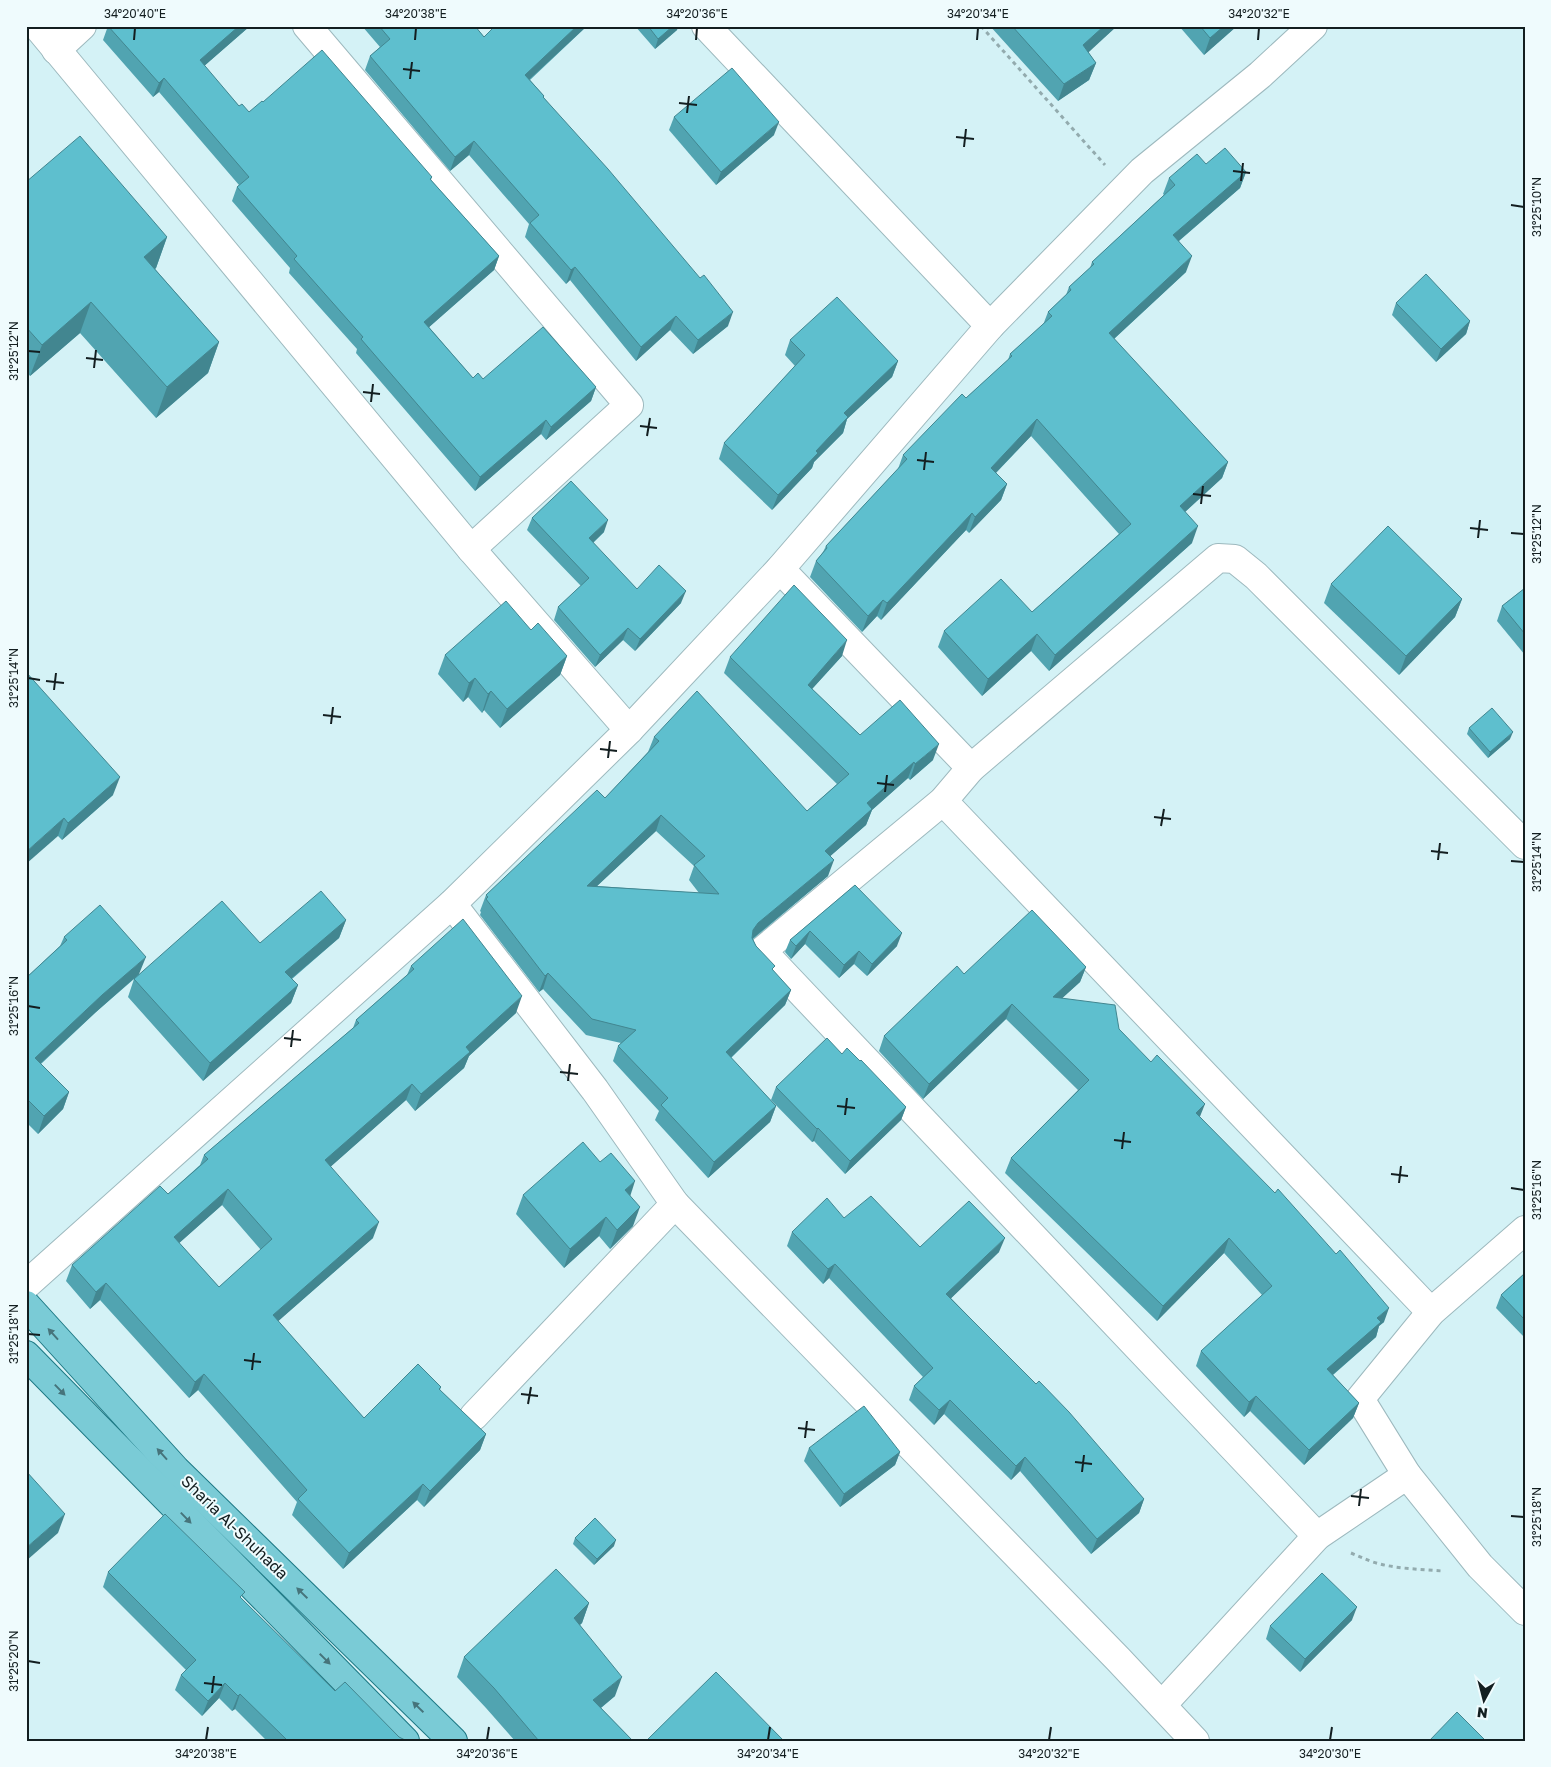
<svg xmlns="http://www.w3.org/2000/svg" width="1551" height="1767" viewBox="0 0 1551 1767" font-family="'Golos Text',sans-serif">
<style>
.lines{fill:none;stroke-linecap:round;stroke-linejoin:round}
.minor-casing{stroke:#9db9be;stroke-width:30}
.major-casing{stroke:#1d7884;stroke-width:30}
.path{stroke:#93abae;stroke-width:3;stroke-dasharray:4 4;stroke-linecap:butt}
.minor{stroke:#fff;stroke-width:28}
.major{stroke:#7acbd6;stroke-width:28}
.wall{fill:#51a4b1;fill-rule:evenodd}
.shaded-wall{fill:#428690}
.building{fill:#5ebfce;stroke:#428690;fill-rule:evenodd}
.oneway{fill:#46747b}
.ticks{fill:none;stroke:#131e20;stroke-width:2}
.labels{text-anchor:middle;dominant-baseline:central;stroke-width:4;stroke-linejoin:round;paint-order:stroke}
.street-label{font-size:16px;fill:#131e20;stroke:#effbfd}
.neatline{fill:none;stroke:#131e20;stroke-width:2}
.ticks-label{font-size:12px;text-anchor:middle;fill:#131e20}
</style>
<rect width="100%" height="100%" fill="#d4f2f6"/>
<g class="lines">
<defs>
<g id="minor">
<path d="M37 26 471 549 629 730"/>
<path d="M307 26 629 405 471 549"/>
<path d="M706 26 990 326"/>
<path d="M56 50 82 26"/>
<path d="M780 569 971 768 1218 558 1235 559 1256 576 1525 845"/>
<path d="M971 768 943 801 762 951 1317 1536"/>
<path d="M943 801 1431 1312"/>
<path d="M452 904 595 1090 675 1204 1118 1659 1195 1741"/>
<path d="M26 1285 452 904 629 730 780 569 990 326 1142 171 1260 75 1313 26"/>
<path d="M474 1416 675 1204"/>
<path d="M1407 1475 1360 1399 1431 1312 1525 1230"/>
<path d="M1162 1705 1317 1536 1407 1475 1480 1566 1525 1611"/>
</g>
<g id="major">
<path d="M26 1305 176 1470 453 1741"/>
<path d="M26 1355 405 1741"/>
</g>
</defs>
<use href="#minor" class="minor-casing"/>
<use href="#major" class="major-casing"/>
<g class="path">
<path d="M981 26 1105 165"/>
<path d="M1351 1553C1358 1556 1365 1559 1373 1562 1395 1569 1419 1569 1442 1571"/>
</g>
<use href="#minor" class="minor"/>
<use href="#major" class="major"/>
</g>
<g class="wall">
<path d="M108 26H250L204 66 239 106 249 112 263 102 432 177 431 180 499 256 494 270 429 327 473 378 483 379 596 387 591 401 546 440 541 434 475 491 356 353 357 349 289 273 290 268 232 201 237 187 239 185 159 92 153 97 103 40Z"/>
<path d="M362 26H475L484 37 587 26 530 80 544 96V98L728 326 693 354 670 330 636 361 570 280 566 284 525 237 529 224 469 155 450 171 365 70 370 56 380 47Z"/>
<path d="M635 26H678L677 30 655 49Z"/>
<path d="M990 26H1117L1088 52 1096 63 1089 80 1058 101Z"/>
<path d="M1179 26H1237L1204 55Z"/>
<path d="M674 117 774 135 716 185 669 130Z"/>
<path d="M1206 164 1246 172 1240 188 1179 241 1186 272 1114 339 1228 462 1222 478 1185 512 1192 543 1049 671 1031 651 982 696 938 647 944 631 1032 612 1119 534 1031 436 996 473 1007 484 1001 500 969 533 966 530 881 620 877 616 862 632 810 577 816 561 823 552 826 546 898 469 903 455 1008 360 1010 354 1043 325 1048 312 1066 295 1069 287 1090 268 1092 262 1164 195 1163 194 1169 178Z"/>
<path d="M26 182 167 237 156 268 155 269 219 342 208 373 156 418 80 333 30 376 26 371Z"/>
<path d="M1396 303 1470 321 1466 334 1436 362 1392 315Z"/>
<path d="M790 340 898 361 892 377 847 419 843 433 814 462 812 468 772 510 719 459 724 443 795 366 785 355Z"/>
<path d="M532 518 604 532 593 543 637 589 681 603 635 651 623 640 595 667 554 620 558 607 581 586 527 530Z"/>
<path d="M1331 584 1462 599 1455 617 1399 675 1324 603Z"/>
<path d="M1525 588V655L1497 621 1502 606Z"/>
<path d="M531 630 567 656 560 675 500 728 484 710 482 713 468 697 463 702 438 674 445 655Z"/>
<path d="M842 656 812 689 860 735 933 760 910 780 908 778 872 810 866 825 830 856 828 876 753 939 756 946 773 971 791 990 785 1005 731 1058 776 1106 770 1122 708 1178 655 1120 659 1111 613 1061 618 1046 621 1043 586 1035 543 989 539 992 480 915 481 912 480 911 486 895 605 798 648 752 654 737 807 811 837 784 724 673 730 657ZM656 831 694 866 689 880 699 893 597 886Z"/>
<path d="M26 672 113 795 62 840 58 836Z"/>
<path d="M1469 728 1510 739 1488 758 1467 734Z"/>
<path d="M855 885 897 946 867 976 854 964 839 978 805 944 791 959 785 952 790 940Z"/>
<path d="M346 920 339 938 292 979 298 985 291 1003 203 1081 128 997 134 979 96 1012 41 1064 69 1092 63 1109 38 1134 26 1122V978L60 946 64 937 139 974Z"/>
<path d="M411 966 516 1013 469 1056 464 1068 415 1111 406 1100 330 1167 373 1238 278 1321 364 1418 441 1387 440 1390 486 1434 480 1450 424 1507 417 1500 343 1569 292 1515 297 1502 198 1390 189 1398 100 1300 90 1309 66 1281 72 1265 168 1194 200 1165 204 1155 353 1028 356 1020 407 975ZM222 1205 261 1250 219 1287 179 1243Z"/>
<path d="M1086 967 1080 982 1062 998 1119 1029 1200 1117 1384 1322 1379 1326 1376 1337 1333 1375 1359 1403 1353 1418 1304 1465 1250 1411 1244 1417 1196 1366 1201 1351 1262 1295 1224 1253 1157 1321 1005 1173 1011 1158 1078 1090 1006 1019 923 1099 879 1051 884 1036 964 974Z"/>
<path d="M842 1054 906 1107 901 1120 845 1174 814 1141 812 1142 771 1100 776 1087Z"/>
<path d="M523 1195 630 1196 633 1226 610 1249 599 1236 564 1268 516 1214Z"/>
<path d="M844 1218 920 1247 999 1252 951 1298 1144 1499 1139 1513 1091 1554 1020 1471 1011 1480 944 1414 934 1425 909 1400 914 1386 923 1377 829 1278 823 1284 787 1246 792 1232Z"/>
<path d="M1525 1273V1338L1496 1308 1501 1295Z"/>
<path d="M809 1448 900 1452 895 1465 840 1507 804 1461Z"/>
<path d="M575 1538 614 1546 594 1565 573 1544Z"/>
<path d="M108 1572 242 1599 335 1691 399 1737 407 1741H267L235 1709 232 1711 219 1698 202 1716 175 1690 181 1675 186 1670 103 1587Z"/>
<path d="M589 1603 582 1623 580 1625 615 1696 601 1708 633 1741H515L486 1708 457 1677 464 1657Z"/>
<path d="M1352 1620 1300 1672 1266 1639 1270 1626Z"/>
</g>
<g class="shaded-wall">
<path d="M239 26H250L195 74 200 60Z"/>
<path d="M577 26H587L520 88 525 75Z"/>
<path d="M673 26H678L677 30 655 49 658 39Z"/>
<path d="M1104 26H1117L1077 63 1083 45Z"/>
<path d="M1224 26H1237L1204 55 1210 38Z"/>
<path d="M1096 63 1089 80 1058 101 1064 84Z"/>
<path d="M164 78 159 92 153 97 159 83Z"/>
<path d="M779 122 774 135 716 185 721 172Z"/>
<path d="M474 141 469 155 450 171 455 157Z"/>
<path d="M1246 172 1240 188 1167 251 1173 235Z"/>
<path d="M167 237 156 268 133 288 144 257Z"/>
<path d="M499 256 494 270 419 336 424 322Z"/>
<path d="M1192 256 1186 272 1103 349 1109 333Z"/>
<path d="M575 267 570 280 566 284 571 270Z"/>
<path d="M91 302 80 333 30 376 42 345Z"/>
<path d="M733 312 728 326 693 354 698 340Z"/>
<path d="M676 316 670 330 636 361 641 347Z"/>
<path d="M1470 321 1466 334 1436 362 1441 349Z"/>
<path d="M219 342 208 373 156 418 167 387Z"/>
<path d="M898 361 892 377 847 419 843 433 814 462 812 468 772 510 778 495 816 451 844 413Z"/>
<path d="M596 387 591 401 546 440 551 427Z"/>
<path d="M1037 419 1031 436 985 484 991 468Z"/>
<path d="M546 420 541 434 475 491 480 477Z"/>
<path d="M1228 462 1222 478 1174 522 1180 506Z"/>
<path d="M1007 484 1001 500 969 533 975 517Z"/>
<path d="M972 513 966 530 881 620 887 603Z"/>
<path d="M608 520 604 532 584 551 589 538Z"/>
<path d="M1198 526 1192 543 1049 671 1055 655Z"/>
<path d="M686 591 681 603 635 651 640 639Z"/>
<path d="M1462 599 1455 617 1399 675 1406 656Z"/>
<path d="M883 600 877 616 862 632 868 616Z"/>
<path d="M628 628 623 640 595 667 600 655Z"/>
<path d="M1037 634 1031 651 982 696 988 679Z"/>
<path d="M847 640 842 656 802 700 808 685Z"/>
<path d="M567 656 560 675 500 728 507 709Z"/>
<path d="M475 678 468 697 463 702 469 683Z"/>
<path d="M491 691 484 710 482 713 488 694Z"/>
<path d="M1513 732 1510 739 1488 758 1490 752Z"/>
<path d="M939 744 933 760 910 780 915 764Z"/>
<path d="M914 762 908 778 872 810 866 825 819 866 825 851 867 803Z"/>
<path d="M120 777 113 795 62 840 68 823Z"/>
<path d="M661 815 656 831 581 901 587 886Z"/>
<path d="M64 818 58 836 26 864V852Z"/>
<path d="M834 860 828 876 752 939 753 930 758 923Z"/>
<path d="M346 920 339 938 279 989 285 972Z"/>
<path d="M810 931 805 944 791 959 796 946Z"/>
<path d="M902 933 897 946 867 976 872 964Z"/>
<path d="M859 951 854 964 839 978 844 965Z"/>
<path d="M146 957 139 974 96 1012 28 1075 35 1058 102 995Z"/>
<path d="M1086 967 1080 982 1047 1012 1053 997Z"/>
<path d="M548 973 543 989 539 992 545 976Z"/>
<path d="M298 985 291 1003 203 1081 210 1063Z"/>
<path d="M791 990 785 1005 720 1068 726 1052Z"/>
<path d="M522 996 516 1013 469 1056 464 1068 415 1111 421 1094 466 1047Z"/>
<path d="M1012 1004 1006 1019 923 1099 929 1084Z"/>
<path d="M412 1084 406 1100 319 1177 325 1160Z"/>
<path d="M69 1092 63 1109 38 1134 44 1116Z"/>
<path d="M1205 1104 1199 1119 1196 1113Z"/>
<path d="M776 1106 770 1122 708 1178 714 1162Z"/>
<path d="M906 1107 901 1120 845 1174 850 1161Z"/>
<path d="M818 1128 814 1141 812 1142 817 1129Z"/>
<path d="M635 1181 629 1200 625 1190Z"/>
<path d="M228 1189 222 1205 168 1253 174 1237Z"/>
<path d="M640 1207 633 1226 610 1249 617 1230Z"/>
<path d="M606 1217 599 1236 564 1268 570 1249Z"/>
<path d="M379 1222 373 1238 267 1331 273 1315Z"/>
<path d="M1005 1238 999 1252 941 1308 946 1294Z"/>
<path d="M1229 1238 1224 1253 1157 1321 1163 1306Z"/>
<path d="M835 1264 829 1278 823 1284 828 1269Z"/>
<path d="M106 1283 100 1300 90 1309 96 1292Z"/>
<path d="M1389 1308 1384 1322 1379 1326 1376 1337 1322 1384 1327 1369 1377 1318Z"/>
<path d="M204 1374 198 1390 189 1398 195 1382Z"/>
<path d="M1256 1396 1250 1411 1244 1417 1249 1402Z"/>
<path d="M950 1400 944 1414 934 1425 939 1410Z"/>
<path d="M1359 1403 1353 1418 1304 1465 1309 1450Z"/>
<path d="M486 1434 480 1450 424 1507 430 1491Z"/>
<path d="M900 1452 895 1465 840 1507 844 1494Z"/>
<path d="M1025 1457 1020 1471 1011 1480 1016 1466Z"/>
<path d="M423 1484 417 1500 343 1569 349 1553Z"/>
<path d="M1144 1499 1139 1513 1091 1554 1097 1539Z"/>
<path d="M65 1514 58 1533 26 1561V1548Z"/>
<path d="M616 1540 614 1546 594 1565 597 1559Z"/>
<path d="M589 1603 582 1623 566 1637 574 1618Z"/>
<path d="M1357 1607 1352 1620 1300 1672 1305 1659Z"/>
<path d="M622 1677 615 1696 586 1720 593 1700Z"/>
<path d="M225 1683 219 1698 202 1716 208 1701Z"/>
<path d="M240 1694 235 1709 232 1711 238 1696Z"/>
</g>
<g class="building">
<path d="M108 26H239L200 60 239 106 242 104 249 112 262 101 263 102 322 50 432 177 430 179 499 256 424 322 473 378 478 373 483 379 543 327 596 387 551 427 546 420 480 477 361 339 363 337 294 259 297 256 237 187 249 177 164 78 159 83Z"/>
<path d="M379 26H475L484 37 495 26H577L525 75 544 96 543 97 608 169 700 278 704 275 733 312 698 340 676 316 641 347 575 267 571 270 530 223 539 215 474 141 455 157 370 56 390 39Z"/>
<path d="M648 26H673L658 39Z"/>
<path d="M1012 26H1104L1083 45 1096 63 1064 84Z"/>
<path d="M1200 26H1224L1210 38Z"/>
<path d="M732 68 779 122 721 172 674 117Z"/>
<path d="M80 136 167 237 144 257 219 342 167 387 91 302 42 345 26 327V182Z"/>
<path d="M1225 148 1246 172 1173 235 1192 256 1109 333 1228 462 1180 506 1198 526 1055 655 1037 634 988 679 944 631 1001 579 1032 612 1131 524 1037 419 991 468 1007 484 975 517 972 513 887 603 883 600 868 616 816 561 827 548 826 546 907 459 903 455 962 394 966 398 1012 356 1010 354 1052 316 1048 312 1071 290 1069 287 1094 264 1092 262 1175 185 1169 178 1197 154 1206 164Z"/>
<path d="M1426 274 1470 321 1441 349 1396 303Z"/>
<path d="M837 297 898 361 844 413 848 417 816 451 818 453 778 495 724 443 805 355 790 340Z"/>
<path d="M571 481 608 520 589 538 637 589 659 565 686 591 640 639 628 628 600 655 558 607 589 578 532 518Z"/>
<path d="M1388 526 1462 599 1406 656 1331 584Z"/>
<path d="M794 585 847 640 808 685 860 735 900 700 939 744 915 764 914 762 867 803 872 809 825 851 834 860 758 923 753 930 752 938 756 946 775 966 772 969 791 990 726 1052 776 1106 714 1162 661 1105 668 1098 618 1046 636 1030 592 1019 548 973 545 976 486 899 488 897 486 895 597 790 605 798 659 741 654 737 697 691 807 811 849 774 730 657ZM661 815 705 856 694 865 719 894 587 886Z"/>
<path d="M1525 588V634L1502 606Z"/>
<path d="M506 601 531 630 538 623 567 656 507 709 491 691 488 694 475 678 469 683 445 655Z"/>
<path d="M26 672 120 777 68 823 64 818 26 852Z"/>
<path d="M1492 708 1513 732 1490 752 1469 728Z"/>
<path d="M855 885 902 933 872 964 859 951 844 965 810 931 796 946 790 940Z"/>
<path d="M321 891 346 920 285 972 298 985 210 1063 134 979 222 901 260 943Z"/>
<path d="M100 905 146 957 102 995 35 1058 69 1092 44 1116 26 1098V978L67 940 64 937Z"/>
<path d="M1032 910 1086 967 1053 997 1115 1005 1119 1029 1151 1062 1157 1055 1205 1104 1196 1113 1275 1193 1278 1189 1336 1254 1340 1250 1389 1308 1377 1318 1381 1322 1327 1369 1359 1403 1309 1450 1256 1396 1249 1402 1201 1351 1272 1286 1229 1238 1163 1306 1011 1158 1089 1080 1012 1004 929 1084 884 1036 957 966 964 974Z"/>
<path d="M463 919 522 996 466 1047 470 1052 421 1094 412 1084 325 1160 379 1222 273 1315 364 1418 418 1364 441 1387 439 1389 486 1434 430 1491 423 1484 349 1553 298 1499 307 1490 204 1374 195 1382 106 1283 96 1292 72 1265 160 1186 168 1194 208 1159 204 1155 359 1023 356 1020 414 969 411 966ZM228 1189 272 1239 219 1287 174 1237Z"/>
<path d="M827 1038 842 1054 847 1048 860 1061 861 1060 906 1107 850 1161 818 1128 817 1129 776 1087Z"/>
<path d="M583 1142 600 1162 611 1153 635 1181 625 1190 640 1207 617 1230 606 1217 570 1249 523 1195Z"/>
<path d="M871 1196 920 1247 969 1201 1005 1238 946 1294 1036 1384 1039 1381 1069 1412 1144 1499 1097 1539 1025 1457 1016 1466 950 1400 939 1410 914 1386 933 1368 835 1264 828 1269 792 1232 827 1198 844 1218Z"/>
<path d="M1525 1273V1320L1501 1295Z"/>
<path d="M864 1406 900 1452 844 1494 809 1448Z"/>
<path d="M26 1471 65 1514 26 1548Z"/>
<path d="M165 1514 245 1592 240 1597 335 1691 345 1682 399 1737 407 1741H284L286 1739 240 1694 238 1696 225 1683 208 1701 181 1675 196 1660 108 1572Z"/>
<path d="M595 1518 616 1540 597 1559 575 1538Z"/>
<path d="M556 1569 589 1603 574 1618 622 1677 593 1700 633 1741H539L494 1688 464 1657Z"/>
<path d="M1322 1573 1357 1607 1305 1659 1270 1626Z"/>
<path d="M716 1672 784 1741H646Z"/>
<path d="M1457 1712 1486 1741H1429Z"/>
</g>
<defs><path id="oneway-solid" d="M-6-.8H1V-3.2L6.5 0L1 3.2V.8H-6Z" transform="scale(1.25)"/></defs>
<g class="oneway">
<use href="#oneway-solid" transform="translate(53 1334) rotate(-132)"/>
<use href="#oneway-solid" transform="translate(60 1390) rotate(46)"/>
<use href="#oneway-solid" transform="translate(162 1454) rotate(-132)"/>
<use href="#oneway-solid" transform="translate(186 1518) rotate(46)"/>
<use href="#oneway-solid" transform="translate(302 1593) rotate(-136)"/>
<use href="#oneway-solid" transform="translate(325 1659) rotate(45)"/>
<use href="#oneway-solid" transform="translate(418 1707) rotate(-136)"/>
</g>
<path class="ticks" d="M134 40 135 28M415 40 416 28M696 40 697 28M977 40 978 28M1258 40 1259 28M403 69 420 71M410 79 412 62M679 103 697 105M687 113 689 96M956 137 974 139M964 147 966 129M1233 171 1250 173M1241 181 1243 163M1511 205 1524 207M28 351 40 352M86 358 103 360M94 368 96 350M363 392 380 394M371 402 373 384M640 426 657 428M647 436 650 418M917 460 934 462M924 470 926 452M1193 494 1211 496M1201 504 1203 486M1470 528 1488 530M1511 533 1524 534M1478 538 1480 520M28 678 40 680M46 681 64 683M54 690 56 673M323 715 341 717M331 724 333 707M600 749 617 751M608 758 610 741M877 783 894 785M885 792 887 775M1154 817 1171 819M1161 826 1164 809M1431 851 1448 853M1438 860 1440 843M1511 861 1524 862M28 1006 40 1008M284 1038 301 1040M291 1047 293 1030M560 1072 578 1074M568 1081 570 1064M837 1106 855 1108M845 1115 847 1098M1114 1140 1131 1142M1122 1149 1124 1132M1391 1174 1408 1176M1399 1183 1401 1166M1511 1188 1524 1190M28 1334 40 1335M244 1360 261 1362M252 1370 254 1353M521 1394 538 1396M528 1404 531 1387M798 1428 815 1430M805 1438 807 1421M1075 1462 1092 1464M1082 1472 1084 1455M1351 1496 1369 1498M1359 1506 1361 1489M1511 1516 1524 1517M28 1661 40 1663M204 1683 222 1685M212 1693 214 1676M206 1740 208 1727M487 1740 489 1727M768 1740 770 1727M1049 1740 1051 1727M1330 1740 1332 1727"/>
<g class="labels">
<g class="street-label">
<text transform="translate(235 1527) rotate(44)">Sharia Al-Shuhada</text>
</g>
</g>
<rect width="1551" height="1767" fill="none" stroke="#effbfd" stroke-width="55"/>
<g transform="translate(1484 1700) rotate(187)" stroke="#effbfd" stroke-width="4" paint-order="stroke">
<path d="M0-4L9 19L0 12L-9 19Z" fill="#131e20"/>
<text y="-8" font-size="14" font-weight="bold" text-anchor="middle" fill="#131e20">N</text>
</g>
<rect x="28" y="28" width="1496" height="1712" class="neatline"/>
<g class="ticks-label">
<text x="135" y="18">34°20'40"E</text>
<text x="416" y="18">34°20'38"E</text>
<text x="697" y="18">34°20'36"E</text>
<text x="978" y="18">34°20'34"E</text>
<text x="1259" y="18">34°20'32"E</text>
<text transform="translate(1537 207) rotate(-90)" y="4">31°25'10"N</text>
<text transform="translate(14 351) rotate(-90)" y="4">31°25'12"N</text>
<text transform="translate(1537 534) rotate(-90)" y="4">31°25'12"N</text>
<text transform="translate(14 678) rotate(-90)" y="4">31°25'14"N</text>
<text transform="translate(1537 862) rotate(-90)" y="4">31°25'14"N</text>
<text transform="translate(14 1006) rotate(-90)" y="4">31°25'16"N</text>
<text transform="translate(1537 1190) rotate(-90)" y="4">31°25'16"N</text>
<text transform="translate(14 1334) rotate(-90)" y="4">31°25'18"N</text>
<text transform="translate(1537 1517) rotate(-90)" y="4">31°25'18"N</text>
<text transform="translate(14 1661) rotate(-90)" y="4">31°25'20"N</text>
<text x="206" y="1758">34°20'38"E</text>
<text x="487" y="1758">34°20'36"E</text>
<text x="768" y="1758">34°20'34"E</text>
<text x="1049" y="1758">34°20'32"E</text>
<text x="1330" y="1758">34°20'30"E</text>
</g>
</svg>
